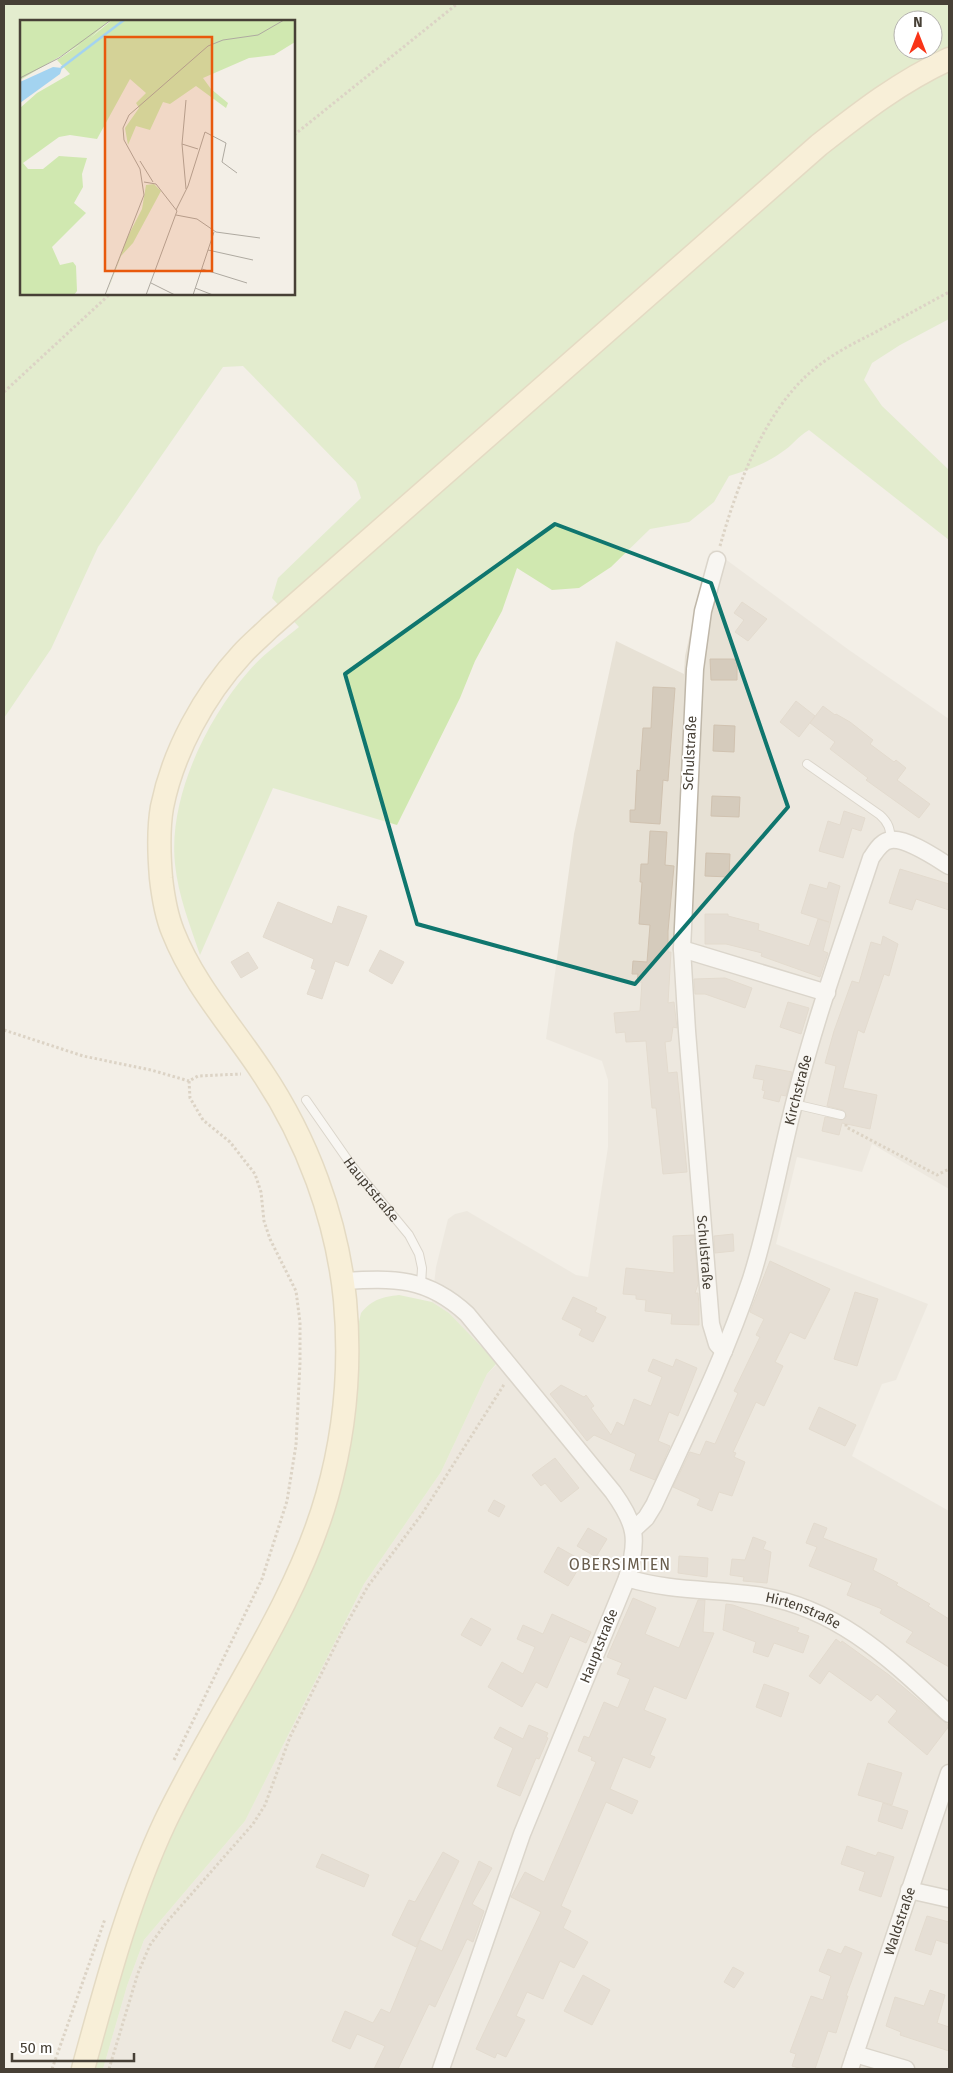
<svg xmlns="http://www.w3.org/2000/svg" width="953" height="2073" viewBox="0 0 953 2073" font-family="'Fira Sans',sans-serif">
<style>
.residential{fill:#e7e1d5}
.green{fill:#d0e8b0;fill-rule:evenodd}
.building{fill:#d5cbbc;stroke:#d0c2b0}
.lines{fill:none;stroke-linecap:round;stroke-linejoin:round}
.lane-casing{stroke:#bfb7a9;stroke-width:10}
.street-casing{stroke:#bfb7a9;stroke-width:19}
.secondary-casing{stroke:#d3c297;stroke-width:25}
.path{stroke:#c1b29b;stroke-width:3;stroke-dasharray:2.5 2.5;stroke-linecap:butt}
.lane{stroke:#fff;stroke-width:8}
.street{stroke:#fff;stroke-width:16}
.secondary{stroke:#feefc6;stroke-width:22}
.marked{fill:none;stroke:#0f766e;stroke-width:4;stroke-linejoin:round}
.labels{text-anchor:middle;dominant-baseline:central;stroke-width:4;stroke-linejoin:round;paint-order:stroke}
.street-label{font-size:14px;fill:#474036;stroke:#fff}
.quarter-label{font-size:16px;letter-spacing:1px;fill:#695d4d;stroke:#fff}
.inset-river{fill:none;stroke:#a3d3f0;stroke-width:2.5}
.inset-road{fill:none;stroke:#aea9a0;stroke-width:1}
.view{fill:#e8590c;fill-opacity:0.15;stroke:#e8590c;stroke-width:2.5}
.inset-edge{fill:none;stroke:#474036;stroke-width:2.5}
</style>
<rect width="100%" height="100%" fill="#f3efe7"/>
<path class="residential" d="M713 550 849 650 949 719V1189L872 1144 862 1172 797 1157 776 1244 928 1304 896 1380 882 1384 852 1456 949 1511V2069H103L127 1986 144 1940 245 1821 364 1584 441 1472 487 1374 497 1364 449 1313 432 1302 436 1267 448 1219 455 1214 467 1211 576 1275 588 1277 608 1147V1080L602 1061 546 1039 574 834 616 641 684 674 685 656 697 603 709 554Z"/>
<g class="green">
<path d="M4 4H949V319L900 345 872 363 864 380 882 406 949 470V540L809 430C798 436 792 446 782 452 765 464 749 470 729 476L714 502 689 522 650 529 611 567 579 588 552 590 517 568 502 611 475 661 460 698 397 825 273 788 200 955C190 925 178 895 175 864 168 799 206 720 248 672 262 655 282 641 299 627L272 598 278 578 361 498 356 482 243 366 223 367 98 547 51 649 4 718ZM903 20H933V50H903ZM21 21H294V294H21Z"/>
<path d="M399 1295 432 1302 449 1313 497 1363 487 1374 441 1472 364 1584 245 1821 144 1940 127 1986 103 2069H91L158 1857 294 1595 361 1313C373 1299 382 1297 399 1295Z"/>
</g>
<g class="building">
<path d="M742 602 767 619 748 641 735 632 744 620 734 613Z"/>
<path d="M710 659H735L734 660H737V680H711Z"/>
<path d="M653 687 675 688 668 781 663 780 660 824 630 822V810H635L637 770 640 771 643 728H651Z"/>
<path d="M796 701 815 716 799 737 780 722Z"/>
<path d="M823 706 835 715 836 714 850 722 873 740 870 744 894 762 896 760 906 768 897 780 930 804 919 818 866 780 868 778 830 749 835 742 810 723Z"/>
<path d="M714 725 735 726 734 752 713 751Z"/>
<path d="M712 796 740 797 739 817 711 816Z"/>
<path d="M844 811 865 818 861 831 852 828 843 858 819 851 828 821 840 825Z"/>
<path d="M650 831 667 832 665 865 674 866 668 931V952H671L668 1003 674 1002 677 1028 673 1027 671 1041 665 1042 668 1073 677 1072 687 1172 663 1174 656 1108H652L646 1041 626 1042 625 1032 616 1033 614 1013 640 1011 642 982H637L638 974H632L633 961 647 962 650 925 639 924 642 882H640L641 864H648Z"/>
<path d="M706 853 730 854 729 877 705 876Z"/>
<path d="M900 869 949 884V910L916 899 912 910 889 903Z"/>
<path d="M829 882 840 886 823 951 828 953 820 977 761 956 762 953 726 944H705V914H728V916L759 924 758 930 809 946 818 919 829 922 801 913 810 884 827 889Z"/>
<path d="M278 902 332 924 338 906 367 916 348 966 335 961 322 999 307 994 316 970 311 968 314 959 263 937Z"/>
<path d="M883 936 898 944 889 976 884 974 864 1033 858 1030 843 1088 877 1095 870 1129 842 1123 839 1135 822 1131 825 1117 842 1120 847 1116 843 1110 827 1106 836 1066 825 1063 834 1031 852 981 859 983 871 942 881 945Z"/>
<path d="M380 950 404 962 392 984 369 971Z"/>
<path d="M248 952 258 968 241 978 231 962Z"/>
<path d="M725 978 752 988 745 1008 705 994H695L694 979Z"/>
<path d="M788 1002 809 1008 801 1034 780 1027Z"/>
<path d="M756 1065 792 1072 786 1096 781 1095 779 1102 763 1098 765 1091 762 1090 764 1080 753 1078Z"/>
<path d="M733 1234 734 1251 715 1253 714 1236Z"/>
<path d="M694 1235 698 1284 695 1293H698L699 1305V1325L671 1324 672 1314 645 1311 646 1300 636 1299V1295L623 1294 626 1268 674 1273 673 1236Z"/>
<path d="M770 1261 830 1289 805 1339 790 1332 775 1362 783 1366 764 1406 756 1402 733 1452 736 1453 734 1457 745 1462 732 1496 719 1492 712 1511 697 1505 700 1499 673 1487 690 1452 700 1455 706 1441 715 1444 738 1393 734 1391 760 1337 756 1335 764 1319 750 1312Z"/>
<path d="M855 1292 878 1299 857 1366 834 1359Z"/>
<path d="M573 1297 597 1308 595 1312 606 1317 593 1342 579 1335 582 1329 562 1319Z"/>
<path d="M653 1359 673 1367 676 1359 697 1368 678 1416 669 1412 658 1441 670 1446 655 1480 630 1470 636 1454 594 1435 587 1441 550 1394 561 1385 584 1397 586 1395 594 1406 591 1408 611 1435 617 1422 624 1426 634 1399 651 1406 662 1377 648 1371Z"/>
<path d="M819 1407 856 1425 845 1446 809 1429Z"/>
<path d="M555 1458 579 1488 561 1502 545 1483 541 1486 532 1475Z"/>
<path d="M494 1500 505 1506 499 1517 488 1511Z"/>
<path d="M814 1523 827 1528 823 1538 877 1559 873 1570 898 1583 896 1585 930 1604 928 1606 949 1619V1667L906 1642 913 1632 880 1613 882 1609 847 1595 852 1583 809 1566 817 1547 806 1543Z"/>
<path d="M588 1528 607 1539 596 1557 577 1546Z"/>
<path d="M753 1537 766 1542 763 1549 771 1552 767 1583 743 1581 744 1577 730 1575 732 1559 745 1560Z"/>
<path d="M558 1547 583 1561 568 1586 544 1572Z"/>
<path d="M679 1556 708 1558 707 1577 678 1573Z"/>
<path d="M633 1598 656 1608 645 1634 679 1648 698 1600H705L703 1632 714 1633 686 1699 654 1686 644 1710 666 1719 650 1755 655 1757 650 1768 623 1757 610 1789 638 1801 632 1814 606 1802 561 1906 571 1911 563 1928 588 1942 574 1968 560 1961 543 1999 527 1992 516 2016 525 2020 506 2057 497 2053 495 2058 476 2049 541 1912 511 1897 525 1872 544 1882 596 1762 591 1760 592 1757 578 1751 584 1736 589 1738 604 1702 618 1708 630 1679 617 1674 622 1663 607 1657Z"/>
<path d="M726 1604 733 1605 799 1628 797 1632 809 1636 803 1653 774 1643 768 1657 753 1652 756 1642 723 1630Z"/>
<path d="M552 1614 591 1632 586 1643 570 1636 547 1688 536 1682 522 1707 488 1687 502 1662 523 1674 535 1647 517 1639 523 1625 543 1634Z"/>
<path d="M471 1618 491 1629 481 1646 461 1635Z"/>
<path d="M836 1639 841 1643 842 1641 889 1675 949 1726 927 1755 888 1722 897 1711 877 1694 871 1701 829 1671 820 1684 809 1676Z"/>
<path d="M764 1684 789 1693 781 1717 756 1707Z"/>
<path d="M529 1725 548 1733 546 1737 548 1738 539 1759 536 1758 520 1796 497 1786 513 1748 494 1738 500 1727 523 1739Z"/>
<path d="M868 1763 902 1773 892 1805 858 1795Z"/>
<path d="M883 1803 908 1811 902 1829 878 1821Z"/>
<path d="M847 1846 876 1856 878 1852 894 1857 881 1897 859 1890 865 1872 841 1864Z"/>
<path d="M443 1852 459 1861 416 1947 392 1935 409 1900 415 1902Z"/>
<path d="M322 1854 369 1875 364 1887 316 1867Z"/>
<path d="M479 1861 492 1868 472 1904 484 1911 473 1942 467 1939 435 2007 429 2004 398 2069H374L385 2046 357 2034 350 2049 332 2041 345 2011 373 2023 381 2009 390 2013 420 1940 442 1951Z"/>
<path d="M927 1916 949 1922V1944L936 1940 931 1955 915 1950Z"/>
<path d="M845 1946 862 1953 846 1996H848L836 2033 828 2031 815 2069H802L792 2066 796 2054 790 2052 811 1996 823 2000 831 1976 819 1971 828 1949 841 1954Z"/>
<path d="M733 1967 744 1973 734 1988 724 1982Z"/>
<path d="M583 1975 610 1990 592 2025 564 2011Z"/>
<path d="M930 1990 945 1995 937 2023 949 2027V2051L900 2035 901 2032 886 2026 895 1997 924 2006Z"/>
</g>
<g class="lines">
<defs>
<g id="lane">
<path d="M807 764 880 815C889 823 890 829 891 840"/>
<path id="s1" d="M306 1100 352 1166 409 1235 419 1254 422 1268 421 1285"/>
<path d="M794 1104 841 1115"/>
</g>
<g id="street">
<path id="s2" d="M717 560 703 611 695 669 682 949 687 1031 711 1324 717 1344 724 1351"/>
<path d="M682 949 827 993"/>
<path d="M343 1281C394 1278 427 1277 467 1314L613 1492C636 1524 639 1539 627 1578L522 1834 441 2069"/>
<path id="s3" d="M633 1530 646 1518 654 1505C688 1431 725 1357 751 1279 770 1219 780 1157 796 1096 816 1016 845 937 871 858 876 851 881 841 891 840 907 838 936 858 949 866"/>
<path id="s4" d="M627 1578C668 1591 712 1589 755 1595 837 1606 891 1660 949 1714"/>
<path d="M909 1890 949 1899"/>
<path d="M855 2054 906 2069"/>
<path id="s5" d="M850 2069 949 1773"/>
</g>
<path id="secondary" d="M83 2069C106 1986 128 1901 165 1822 216 1715 295 1609 327 1496 345 1433 351 1366 345 1300 337 1219 307 1139 262 1072 231 1025 194 985 173 932 166 915 163 896 161 878 159 854 158 830 162 807 173 752 204 695 242 654 251 644 261 636 270 627L819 145C861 112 901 81 949 59"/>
</defs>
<use href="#lane" class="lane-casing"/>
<use href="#street" class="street-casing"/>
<use href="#secondary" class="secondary-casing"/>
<g class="path">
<path d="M294 135 457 4"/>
<path d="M4 392 110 294"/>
<path d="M720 546C737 486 764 411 813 370 831 355 852 344 872 334 898 320 923 306 949 292"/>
<path d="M4 1030 83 1056 151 1070 189 1081"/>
<path d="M846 1124V1127L937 1175 949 1169"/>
<path d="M174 1760 262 1579 287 1501 296 1445 300 1363V1322L296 1291 270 1239 264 1221 261 1192 255 1174 230 1142 203 1120 190 1098 189 1081 198 1076 241 1074"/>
<path d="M52 2069 105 1919"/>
<path d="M109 2069 138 1973 150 1945 166 1923 253 1824 265 1805 290 1737 342 1632 368 1586 422 1514 505 1383"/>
</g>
<use href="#lane" class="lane"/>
<use href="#street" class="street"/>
<use href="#secondary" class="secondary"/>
</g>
<path d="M0 0H953V2073H0ZM555 524 711 583 788 807 635 984 417 924 345 674Z" fill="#f3efe7" fill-opacity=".55" fill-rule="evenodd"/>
<path class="marked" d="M555 524 711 583 788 807 635 984 417 924 345 674Z"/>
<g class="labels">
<g class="street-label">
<text transform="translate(690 753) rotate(-87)">Schulstraße</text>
<text stroke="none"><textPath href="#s3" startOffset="474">Kirchstraße</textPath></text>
<text stroke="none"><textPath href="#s1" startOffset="111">Hauptstraße</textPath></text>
<text stroke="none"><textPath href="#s2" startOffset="696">Schulstraße</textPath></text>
<text stroke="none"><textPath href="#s4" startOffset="180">Hirtenstraße</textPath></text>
<text transform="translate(599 1646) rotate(-68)">Hauptstraße</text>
<text stroke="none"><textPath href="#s5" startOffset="156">Waldstraße</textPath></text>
</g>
<g class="quarter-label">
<text x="620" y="1564">OBERSIMTEN</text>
</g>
</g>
<g transform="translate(20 20)">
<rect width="275" height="275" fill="#f3efe7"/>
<path d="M0 0H90L68 20 92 0H275V22L254 35 229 38 183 58 191 69 208 83 206 88 176 66 150 84 143 82 130 110 116 106 108 125 105 108 119 88 116 83 126 73 110 59 77 119 50 115 39 117 3 143 8 149H23L39 136 67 138 62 154 63 167 54 183 66 193 32 227 40 245 53 242 56 246 57 271 54 275H0V88L17 73 50 54 37 40 61 24 0 60ZM134 164 141 171 113 223 101 236 86 275 107 218 122 189 126 165Z" fill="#d0e8b0"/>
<path d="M33 47 42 48 40 54 0 83V62Z" fill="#a3d3f0"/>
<path class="inset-river" d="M41 48 104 0"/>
<path class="inset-road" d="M0 58 39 38 91 0M166 80 162 124 166 169M162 124 178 129M120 141 133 162M124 162 136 164 157 191 126 275M156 190 168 166 185 112 206 123 202 142 217 153M156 195 177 199 196 212 240 218M188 230 233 240M182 249 227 263M131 263 155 275M175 268 193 275M85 275 124 175 120 149 104 120 103 108 109 95 188 26 203 20 238 15 264 0M173 275 194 212"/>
<path class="view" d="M85 17H192V251H85Z"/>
<rect width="275" height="275" class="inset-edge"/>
</g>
<rect width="953" height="2073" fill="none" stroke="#474036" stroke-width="10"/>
<g transform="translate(918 35)"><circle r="24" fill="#ffffff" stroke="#b5b3af"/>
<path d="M0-4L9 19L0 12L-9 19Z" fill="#f93418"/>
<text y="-8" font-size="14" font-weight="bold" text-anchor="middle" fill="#474036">N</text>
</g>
<path d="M12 2053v8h122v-8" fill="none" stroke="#474036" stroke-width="2.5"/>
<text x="20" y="2053" font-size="15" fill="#474036" stroke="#ffffff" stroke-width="4" paint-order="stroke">50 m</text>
</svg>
